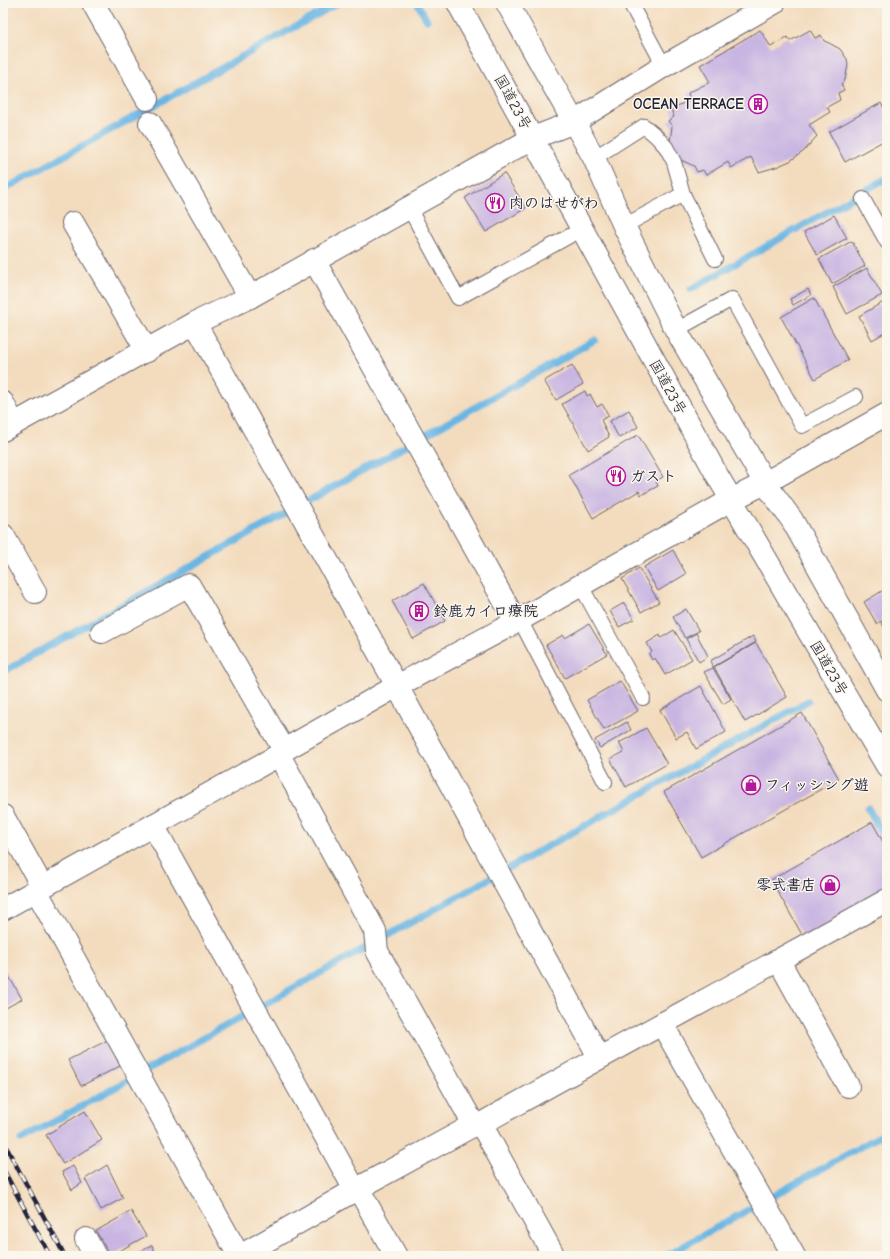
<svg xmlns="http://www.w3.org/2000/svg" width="890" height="1259" viewBox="0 0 890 1259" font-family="'Comic Neue','Klee One',sans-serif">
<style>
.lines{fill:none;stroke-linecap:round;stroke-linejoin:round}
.stream{stroke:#6ab6e3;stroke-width:7}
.building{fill:#c9b5e2}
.service-casing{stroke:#6b6369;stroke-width:16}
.minor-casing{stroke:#6b6369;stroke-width:24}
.trunk-casing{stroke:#6b6369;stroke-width:24}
.service{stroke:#fff;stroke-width:14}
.minor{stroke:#fff;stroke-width:22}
.trunk{stroke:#fff;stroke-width:22}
.rail-casing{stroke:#22223b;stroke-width:4.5}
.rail{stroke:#fbf7ec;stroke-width:3;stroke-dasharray:9;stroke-linecap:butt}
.labels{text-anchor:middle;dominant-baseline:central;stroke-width:3;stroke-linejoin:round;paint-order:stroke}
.street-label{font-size:15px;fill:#22223b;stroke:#fbf7ec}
.poi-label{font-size:15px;font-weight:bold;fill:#22223b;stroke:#fbf7ec;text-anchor:start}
</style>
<rect width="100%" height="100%" fill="#fbf7ec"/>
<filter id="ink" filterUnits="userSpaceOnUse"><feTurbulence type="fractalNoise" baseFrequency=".025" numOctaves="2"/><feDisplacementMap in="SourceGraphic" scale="8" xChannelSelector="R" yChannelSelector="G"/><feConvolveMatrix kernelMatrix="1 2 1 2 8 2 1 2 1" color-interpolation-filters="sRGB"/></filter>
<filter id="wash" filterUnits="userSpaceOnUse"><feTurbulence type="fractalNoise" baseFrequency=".012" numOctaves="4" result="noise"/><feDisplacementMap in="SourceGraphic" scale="16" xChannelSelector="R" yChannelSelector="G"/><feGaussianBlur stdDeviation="0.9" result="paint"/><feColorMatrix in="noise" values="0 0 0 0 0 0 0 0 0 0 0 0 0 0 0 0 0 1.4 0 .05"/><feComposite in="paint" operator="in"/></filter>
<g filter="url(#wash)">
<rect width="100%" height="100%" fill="#f3dcbe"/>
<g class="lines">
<g class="stream">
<path d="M417 3 427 20"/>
<path d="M3 190 338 3"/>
<path d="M691 289 887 178"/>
<path d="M3 672 595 340"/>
<path d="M868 808 887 841"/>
<path d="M21 1140 808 701"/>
<path d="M666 1256 887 1132"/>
</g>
</g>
<g id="blocks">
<g class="building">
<path d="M760 30 771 47 787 37 790 41 810 30 815 38 821 35 824 41 829 43 840 49 847 59 848 65 845 80 841 84 844 90 838 93 840 100 827 107 830 112 809 125 817 136 804 151 790 161 776 167 759 172 751 157 731 168 728 162 706 175 703 170 697 172 694 166 681 160 677 156 670 142 672 126 668 121 674 117 671 109 690 100 688 93 710 82 700 65Z"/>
<path d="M881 103 887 114V139L845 162 829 132Z"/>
<path d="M504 173 526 208 486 232 465 198Z"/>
<path d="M834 215 847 238 817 255 804 232Z"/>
<path d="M852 241 865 266 832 284 819 259Z"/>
<path d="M867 268 882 295 847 314 833 287Z"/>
<path d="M808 289 811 295 793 305 790 299Z"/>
<path d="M814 298 848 360 815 379 781 317Z"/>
<path d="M885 301 887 303V333L886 332 872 340 859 316Z"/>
<path d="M572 365 583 384 556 400 544 381Z"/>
<path d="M585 391 587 396 590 394 597 407 602 404 609 416 601 420 609 437 588 450 562 404Z"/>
<path d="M629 410 638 427 619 438 610 421Z"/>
<path d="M638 435 663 477 656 481 658 486 641 495 639 491 593 518 569 475Z"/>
<path d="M673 550 686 574 658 591 644 567Z"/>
<path d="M639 568 659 602 641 612 622 579Z"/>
<path d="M424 583 445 621 413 639 392 601Z"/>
<path d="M887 588V633L881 621 877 624 864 602Z"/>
<path d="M624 603 634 619 619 627 610 611Z"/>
<path d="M686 609 699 631 685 638 673 617Z"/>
<path d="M589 624 607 654 565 678 546 645 563 635 565 638Z"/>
<path d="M674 630 692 659 665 675 655 658 652 660 649 654 652 652 647 643 660 635 661 638Z"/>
<path d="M696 633 708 656 699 662 686 639Z"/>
<path d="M753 636 756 642 713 667 710 661Z"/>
<path d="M756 643 787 697 745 722 714 667Z"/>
<path d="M713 668 731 699 723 704 704 672Z"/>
<path d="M620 681 638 711 604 730 587 700Z"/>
<path d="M701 686 726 732 696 749 687 732 676 738 660 710Z"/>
<path d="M802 713 839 779 701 857 664 792Z"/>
<path d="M627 722 631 730 600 748 595 740Z"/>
<path d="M646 728 667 764 626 787 610 759 624 752 619 743Z"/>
<path d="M872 822 887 849V890L804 938 771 880Z"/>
<path d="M3 966 22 999 6 1008 3 1003Z"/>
<path d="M108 1040 120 1066 81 1086 68 1060Z"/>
<path d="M85 1111 102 1140 63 1164 46 1135Z"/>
<path d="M107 1165 123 1198 101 1210 85 1179Z"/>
<path d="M73 1166 82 1183 72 1190 62 1172Z"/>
<path d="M131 1211 146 1236 110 1256 96 1231Z"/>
<path d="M152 1245 157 1256H133Z"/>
</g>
</g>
</g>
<g filter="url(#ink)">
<use href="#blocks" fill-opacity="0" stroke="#6b6369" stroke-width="1"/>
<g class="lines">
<defs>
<g id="service">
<path d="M630 3 664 66"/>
<path d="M594 158 644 126 656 136 666 147 674 162 683 194 715 259"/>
<path d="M863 199 887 242"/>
<path d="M409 208 458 298 582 229"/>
<path d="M624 226 683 194"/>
<path d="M676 330 732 299 802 426 856 397"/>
<path d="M581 586 643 698"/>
<path d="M520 620 605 782"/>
</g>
<g id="minor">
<path d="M93 3 147 99"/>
<path d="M150 123 250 297"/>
<path d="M73 223 147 351"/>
<path d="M314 260 516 622"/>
<path d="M195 323 397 686 599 1057"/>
<path d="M3 403 13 423"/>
<path d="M3 430 195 323 250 297 533 138 574 122 664 66 774 3"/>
<path d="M3 535 35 592"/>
<path d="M102 632 189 585 284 750"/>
<path d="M279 755 375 931 377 951 474 1125"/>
<path d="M3 816 42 886"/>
<path d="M153 825 355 1190"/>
<path d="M36 890 239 1256"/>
<path d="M3 909 279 755 284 750 397 686 516 622 731 500 765 483 887 414"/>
<path d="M779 961 848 1086"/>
<path d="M662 1024 794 1256"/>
<path d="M481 1124 554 1256"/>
<path d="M358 1188 396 1256"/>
<path d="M86 1239 95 1256"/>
<path d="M240 1256 355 1190 474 1125 481 1124C615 1048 752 976 887 900"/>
</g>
<g id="trunk">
<path d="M458 3 717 475 887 766"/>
<path d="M507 3 594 158 624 226 676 330 765 483 792 520 887 690"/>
</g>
</defs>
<use href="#service" class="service-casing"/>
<use href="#minor" class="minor-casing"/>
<use href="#trunk" class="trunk-casing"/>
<use href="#service" class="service"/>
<use href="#minor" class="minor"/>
<use href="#trunk" class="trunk"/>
<defs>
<g id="rail">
<path d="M3 1141 65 1256"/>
<path d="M3 1169 50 1256"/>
</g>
</defs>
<use href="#rail" class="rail-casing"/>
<use href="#rail" class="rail"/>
</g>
</g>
<defs>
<symbol id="building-ring" viewBox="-11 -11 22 22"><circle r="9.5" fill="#fbf7ec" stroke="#b5179e" stroke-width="1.5"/><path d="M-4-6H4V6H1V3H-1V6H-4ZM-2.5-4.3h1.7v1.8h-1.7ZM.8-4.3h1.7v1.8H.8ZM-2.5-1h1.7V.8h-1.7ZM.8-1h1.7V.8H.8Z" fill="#b5179e"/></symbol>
<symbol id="restaurant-ring" viewBox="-11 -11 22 22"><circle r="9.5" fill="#fbf7ec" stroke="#b5179e" stroke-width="1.5"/><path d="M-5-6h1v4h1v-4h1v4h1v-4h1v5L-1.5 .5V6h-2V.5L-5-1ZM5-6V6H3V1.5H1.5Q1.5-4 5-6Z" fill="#b5179e"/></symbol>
<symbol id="shop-ring" viewBox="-11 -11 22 22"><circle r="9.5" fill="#fbf7ec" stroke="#b5179e" stroke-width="1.5"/><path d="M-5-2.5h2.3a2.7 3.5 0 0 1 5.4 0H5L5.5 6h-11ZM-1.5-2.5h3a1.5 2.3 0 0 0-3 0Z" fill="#b5179e"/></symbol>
</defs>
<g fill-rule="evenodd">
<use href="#building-ring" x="747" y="93" width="22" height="22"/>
<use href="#restaurant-ring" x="484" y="192" width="22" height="22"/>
<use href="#restaurant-ring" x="605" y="465" width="22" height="22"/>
<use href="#building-ring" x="408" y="600" width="22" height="22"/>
<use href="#shop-ring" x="740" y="774" width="22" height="22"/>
<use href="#shop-ring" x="819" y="874" width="22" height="22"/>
</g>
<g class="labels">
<g class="street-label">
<text transform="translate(513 102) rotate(61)">国道23号</text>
<text transform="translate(668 387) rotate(61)">国道23号</text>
<text transform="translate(829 668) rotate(60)">国道23号</text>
</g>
<g class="poi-label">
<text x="744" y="104" text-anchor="end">OCEAN TERRACE</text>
<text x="509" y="203">肉のはせがわ</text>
<text x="630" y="476">ガスト</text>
<text x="433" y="611">鈴鹿カイロ療院</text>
<text x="765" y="785">フィッシング遊</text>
<text x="816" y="885" text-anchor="end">零式書店</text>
</g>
</g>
<rect width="890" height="1259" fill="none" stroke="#fbf7ec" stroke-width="16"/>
</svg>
